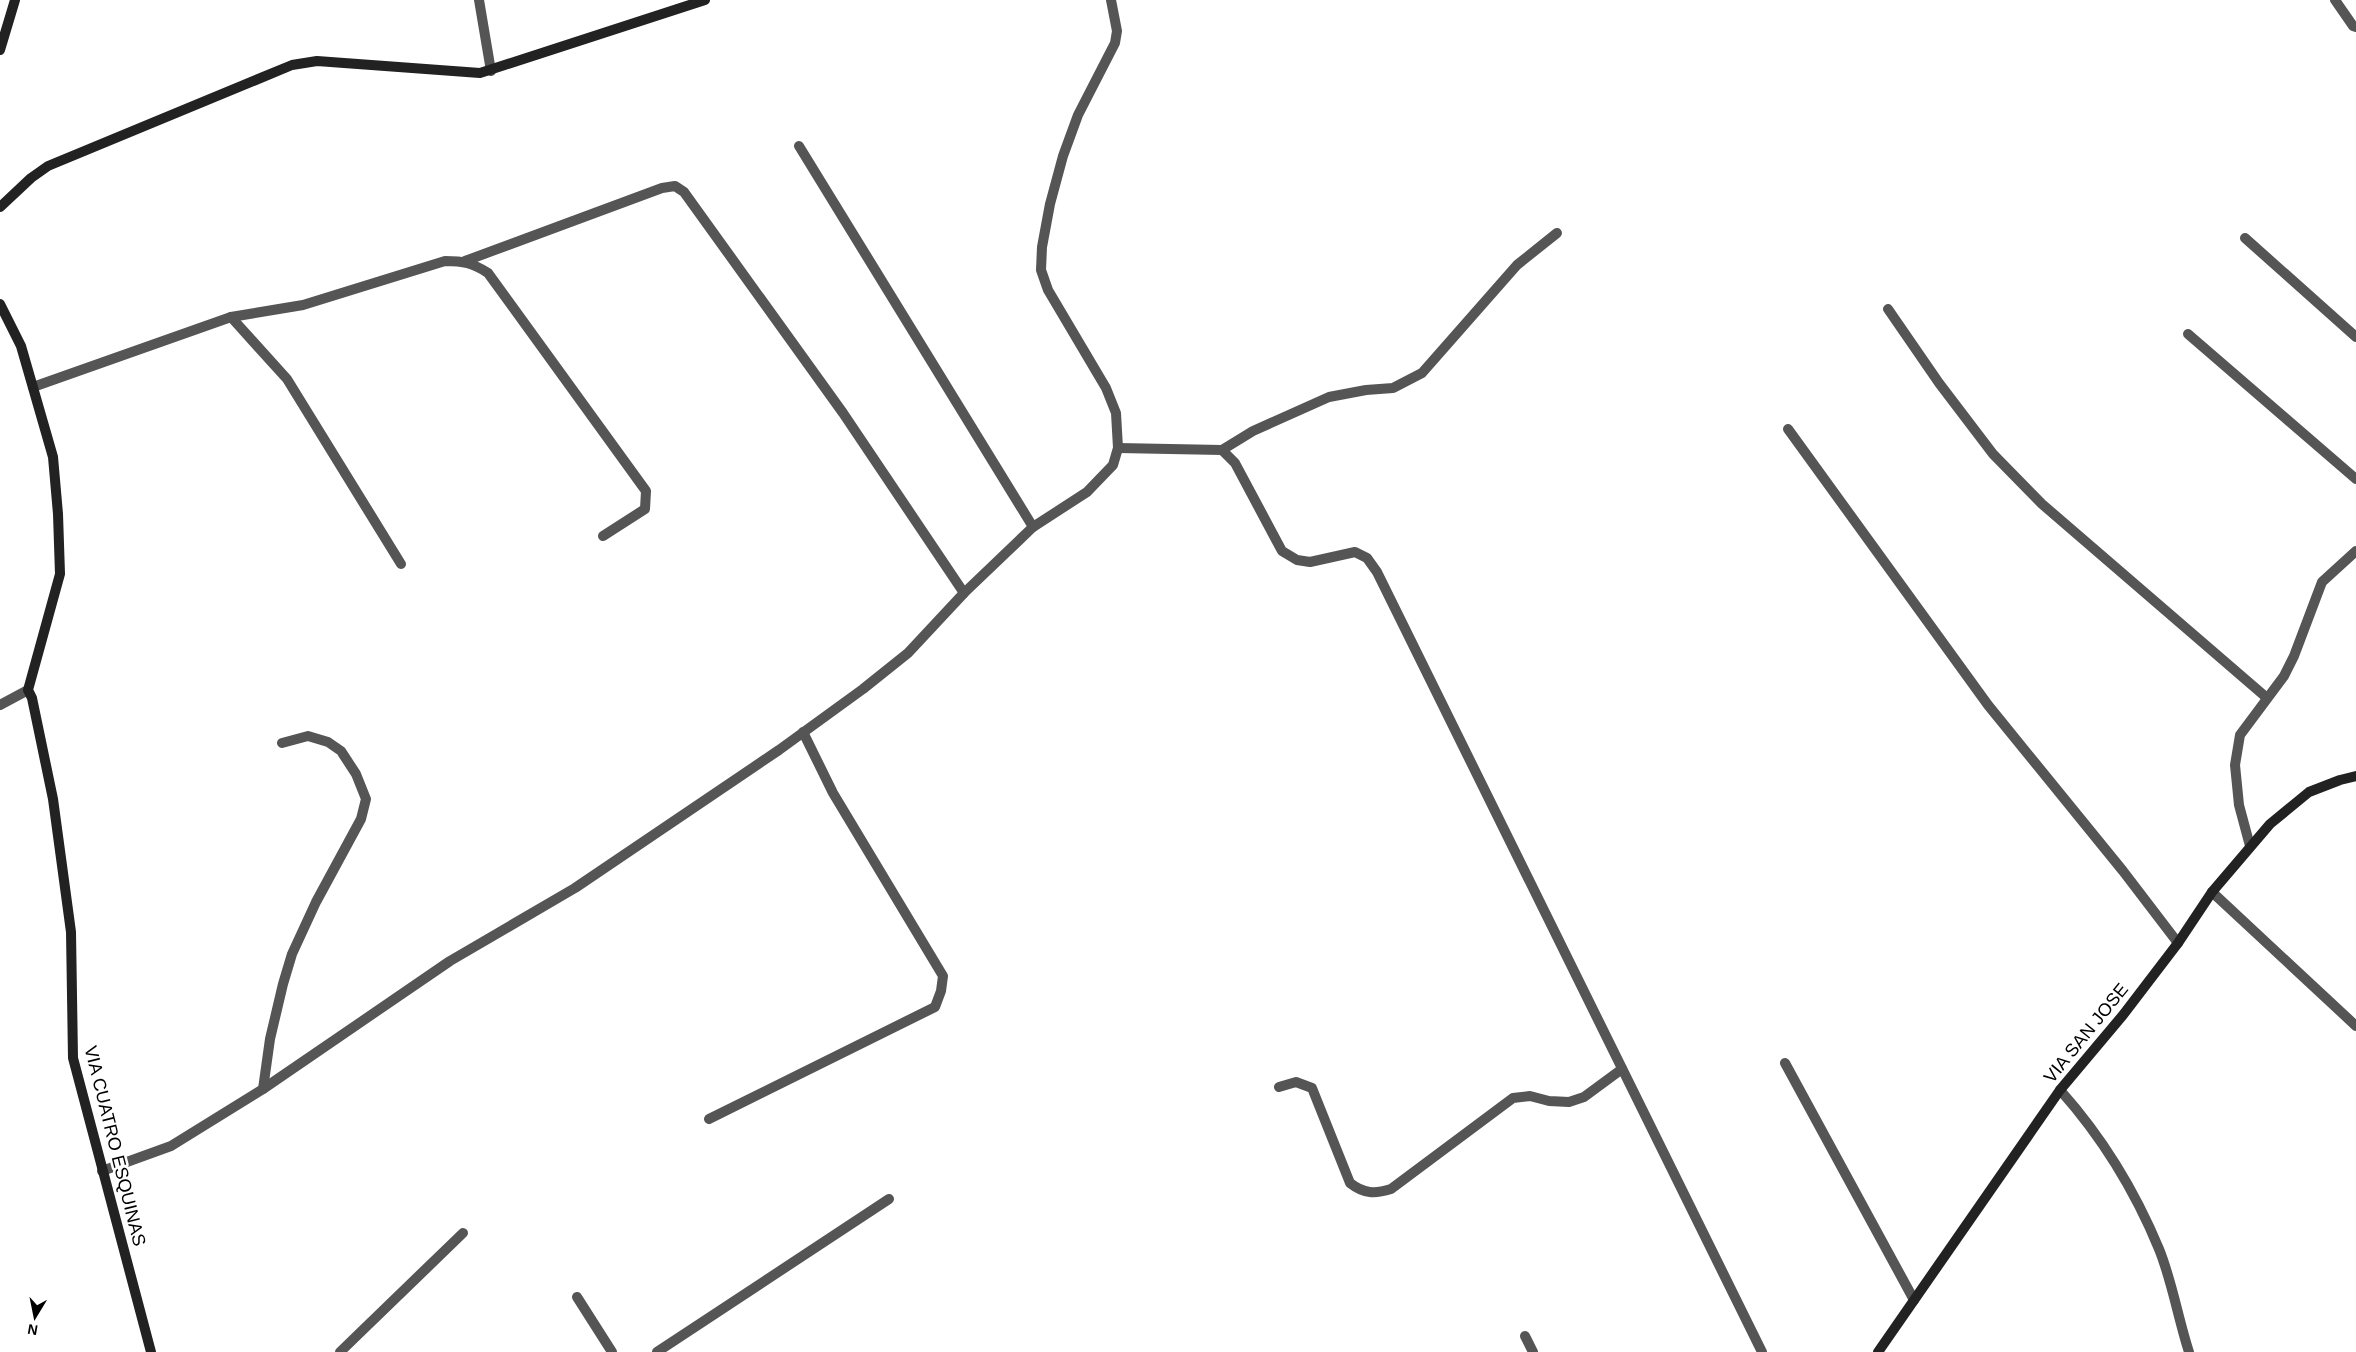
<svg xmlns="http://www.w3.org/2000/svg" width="2356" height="1352" viewBox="0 0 2356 1352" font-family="Arial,sans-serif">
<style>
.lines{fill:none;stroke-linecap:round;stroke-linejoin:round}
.lane{stroke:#555;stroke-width:10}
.street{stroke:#555;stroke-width:10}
.secondary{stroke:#222;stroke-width:10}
.labels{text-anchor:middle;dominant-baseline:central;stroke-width:5;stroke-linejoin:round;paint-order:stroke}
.street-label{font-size:18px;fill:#000;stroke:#fff}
</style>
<rect width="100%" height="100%" fill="#fff"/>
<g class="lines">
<g class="lane">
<path d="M2245 238 2356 337"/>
<path d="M340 1352 463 1233"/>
<path d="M657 1352 889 1199"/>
</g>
<g class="street">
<path d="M479 0 491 71"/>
<path d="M2335 0 2353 26 2356 27"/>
<path d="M799 146 1033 527"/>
<path d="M465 261 662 188 675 186 684 192 843 413 964 593"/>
<path d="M1888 309 1939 383 1993 454 2042 504 2267 698"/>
<path d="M231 317 287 379 401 564"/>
<path d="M2188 334 2356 479"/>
<path d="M33 387 231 317 303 305 445 261C463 261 473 263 488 273L646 491 645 509 603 536"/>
<path d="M1788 429 1988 705 2123 871 2178 943"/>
<path d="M1118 448 1222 450 1253 431 1329 397 1366 390 1393 388 1422 373 1517 265 1557 233"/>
<path d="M1222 450 1235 463 1282 551 1297 560 1310 562 1355 552 1367 558 1377 572 1762 1352"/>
<path d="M0 705 28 690"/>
<path d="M2250 846 2239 805 2235 765 2240 735 2284 676 2294 656 2322 582 2356 551"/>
<path d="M2212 892 2356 1026"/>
<path d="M1785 1063 1914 1300"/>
<path d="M1279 1087 1296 1082 1312 1088 1350 1183C1364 1194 1375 1194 1391 1189L1513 1098 1530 1096 1549 1101 1569 1102 1584 1097 1622 1069"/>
<path d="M263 1089 270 1039 283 984 292 954 316 902 361 819 366 799 356 774 341 751 328 742 308 736 282 743"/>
<path d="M2060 1090C2102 1137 2135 1191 2159 1249 2172 1281 2178 1318 2189 1352"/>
<path d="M709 1119 935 1007 941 991 943 976 833 793 803 732"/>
<path d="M102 1171 171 1146 263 1089 450 961 575 888 779 750 863 689 908 653 964 593 1033 527 1087 492 1113 465 1118 448 1116 413 1106 388 1048 290 1041 270 1042 247 1050 204 1063 156 1078 115 1115 43 1117 31 1111 0"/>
<path d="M577 1297 612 1352"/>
<path d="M1525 1336 1533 1352"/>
</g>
<g class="secondary">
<path d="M0 50 15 0"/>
<path d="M0 207 31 178 48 166 292 65 317 61 480 73 705 0"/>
<path d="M0 304 21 346 53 457 58 514 60 574 28 690 32 698 53 799 71 932 73 1058 151 1352"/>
<path d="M1878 1352 2060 1090 2123 1015 2178 943 2212 892 2270 824 2309 792 2340 780 2356 776"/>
</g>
</g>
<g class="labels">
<g class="street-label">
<text transform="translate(2086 1033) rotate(-51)">VIA SAN JOSE</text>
<text transform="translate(115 1146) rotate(76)">VIA CUATRO ESQUINAS</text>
</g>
</g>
<g transform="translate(35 1317) rotate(190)" stroke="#ffffff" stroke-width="4" paint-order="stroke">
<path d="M0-4L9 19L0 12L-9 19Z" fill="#000000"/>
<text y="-8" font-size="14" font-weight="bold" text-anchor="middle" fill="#000000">N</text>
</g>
</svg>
